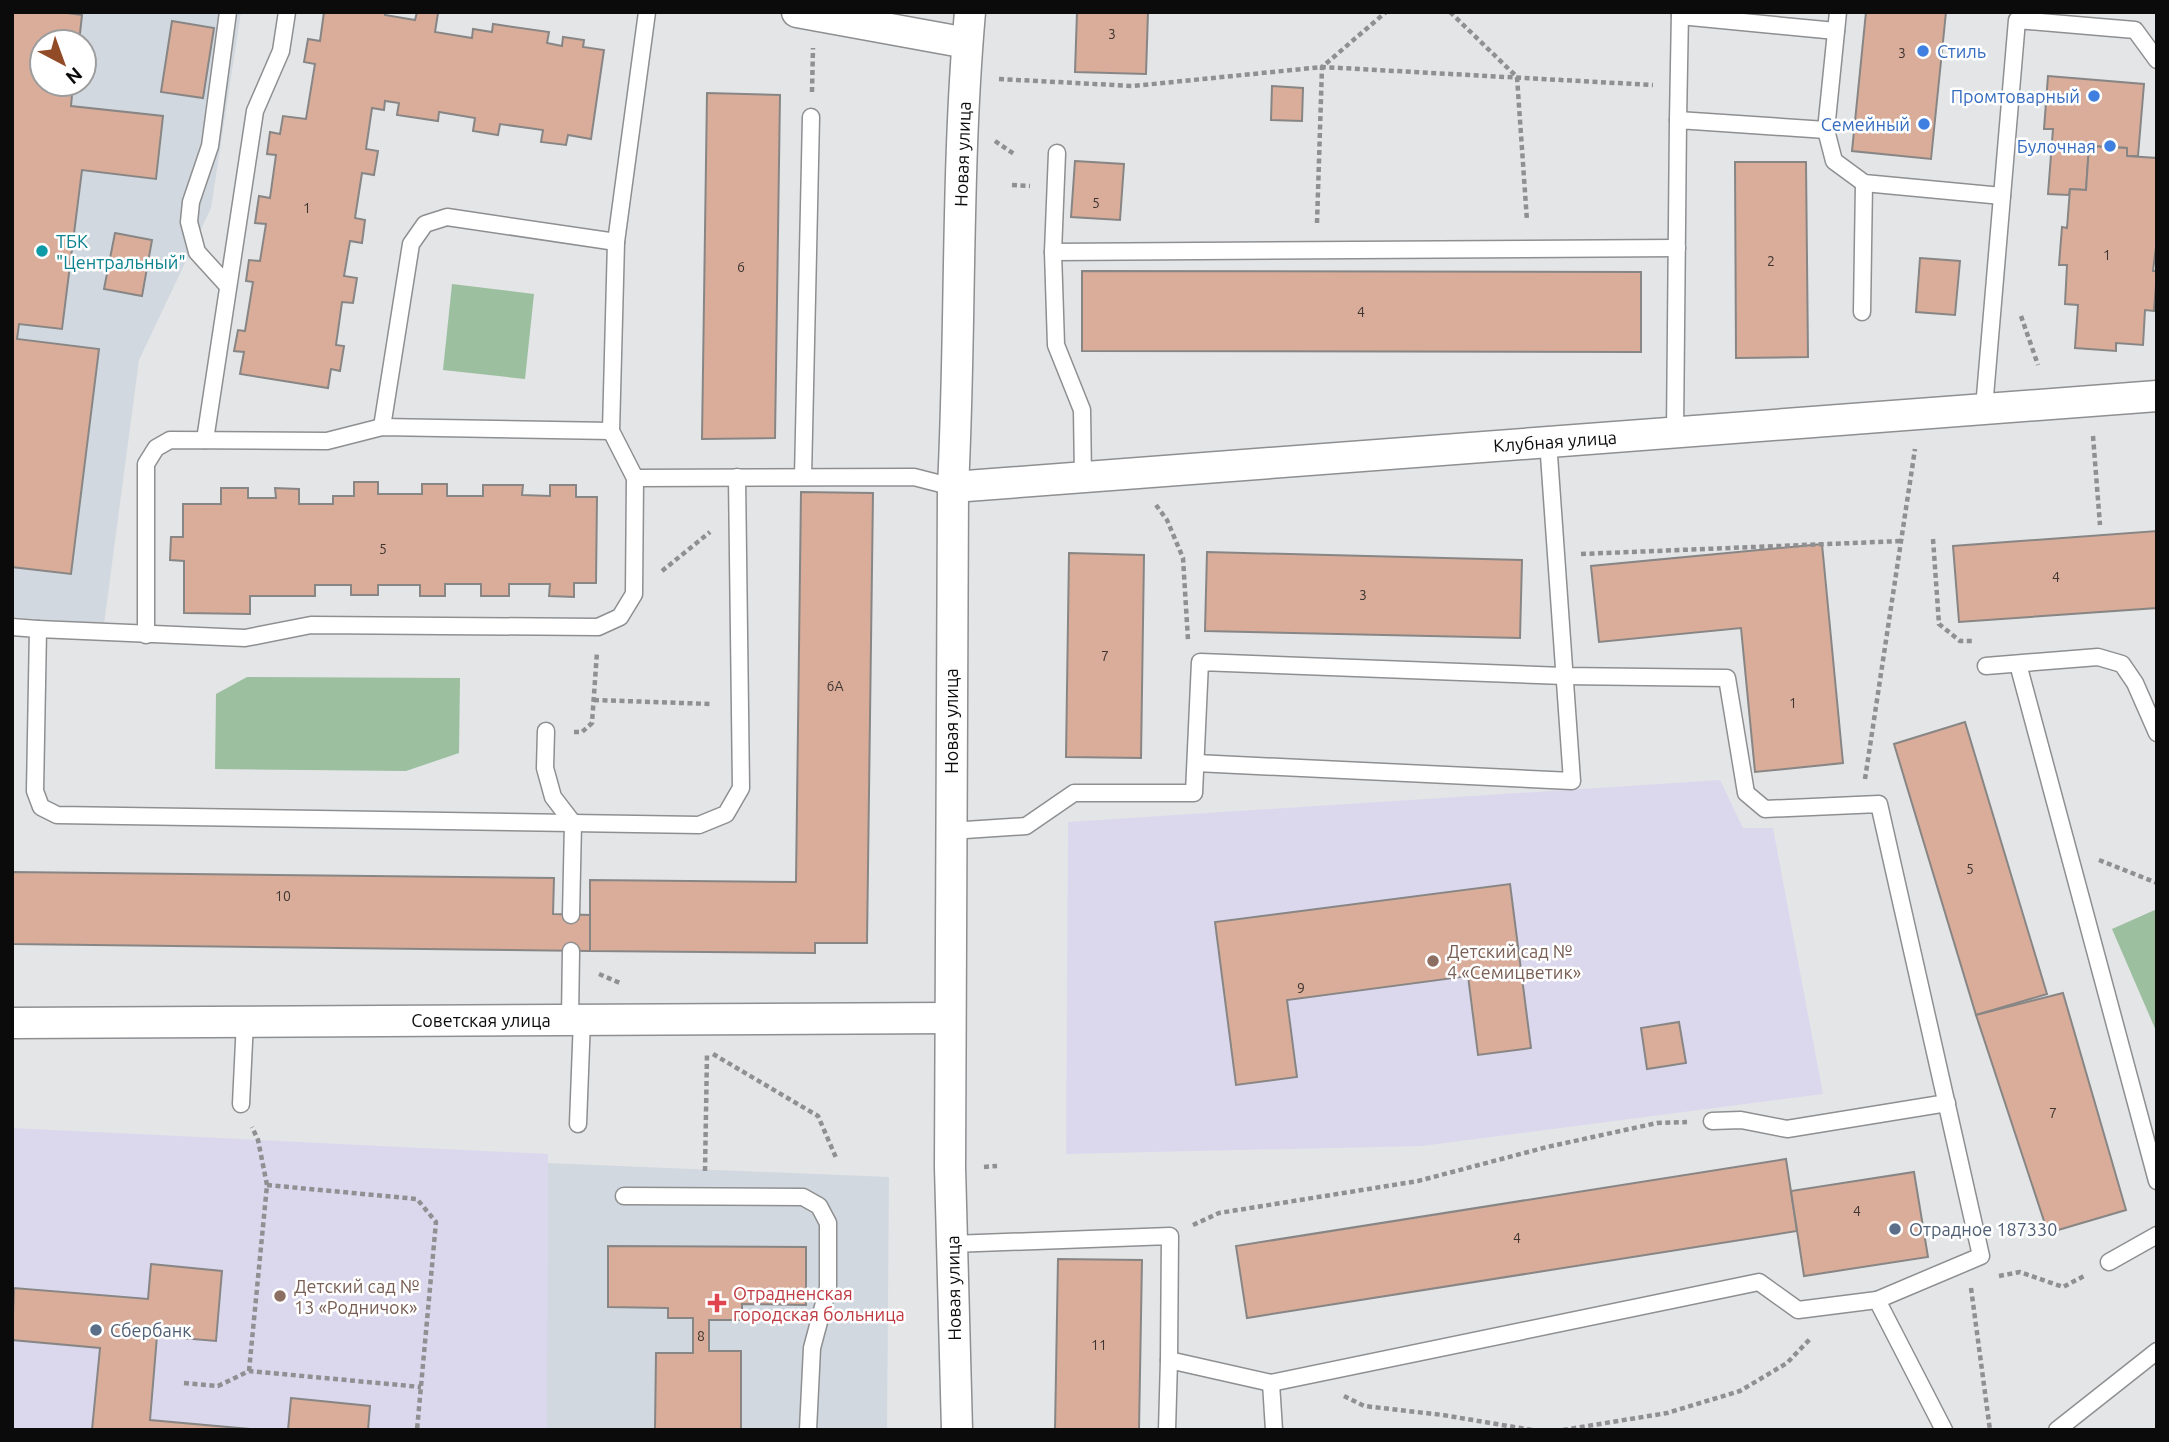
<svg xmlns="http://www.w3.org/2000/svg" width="2169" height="1442" viewBox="0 0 2169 1442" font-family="Ubuntu,sans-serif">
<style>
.built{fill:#d1d8df;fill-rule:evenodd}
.education{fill:#dbd8ee}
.green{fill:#9cbfa0}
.building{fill:#d9ad9a;stroke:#888685;stroke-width:2}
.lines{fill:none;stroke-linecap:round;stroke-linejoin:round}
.service-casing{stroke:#8e8f91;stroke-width:19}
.minor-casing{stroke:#8e8f91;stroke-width:33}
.path{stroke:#909092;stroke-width:4.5;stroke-dasharray:5 3.5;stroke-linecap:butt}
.service{stroke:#fff;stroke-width:16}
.minor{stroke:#fff;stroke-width:30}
.shop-dot{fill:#3f7fe0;stroke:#fff;stroke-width:2.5}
.culture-dot{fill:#0f9aa8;stroke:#fff;stroke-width:2.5}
.education-dot{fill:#8d6e63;stroke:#fff;stroke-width:2.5}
.service-dot{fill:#5c6f8a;stroke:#fff;stroke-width:2.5}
.health-dot{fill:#e0444e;stroke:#fff;stroke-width:2.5}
.labels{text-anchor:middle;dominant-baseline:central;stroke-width:5;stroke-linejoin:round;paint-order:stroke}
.number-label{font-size:14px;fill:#3e3430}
.shop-label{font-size:18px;fill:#366cbe;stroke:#fff;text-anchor:end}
.street-label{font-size:18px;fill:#0b0b0c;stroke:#fff}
.culture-label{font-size:18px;fill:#0d838f;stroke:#fff;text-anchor:start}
.education-label{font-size:18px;fill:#785e54;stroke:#fff;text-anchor:start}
.service-label{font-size:18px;fill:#4e5e75;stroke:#fff;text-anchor:start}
.health-label{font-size:18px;fill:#be3a42;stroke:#fff;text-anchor:start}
</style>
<rect width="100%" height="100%" fill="#e4e5e7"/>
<g class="built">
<path d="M12 12H241L211 208 139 360 104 624 12 617ZM42 42H84V84H42Z"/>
<path d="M547 1163 889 1177 887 1430H547Z"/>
</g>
<g class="education">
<path d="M1720 780 1743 828H1773L1823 1094 1422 1146 1066 1154 1068 822Z"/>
<path d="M12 1128 548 1154 547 1430H12Z"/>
</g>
<g class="green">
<path d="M452 284 534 294 525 379 443 370Z"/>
<path d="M247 677 460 678 459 753 406 771 215 769 216 694Z"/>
<path d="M2157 909V1033L2112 929Z"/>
</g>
<g class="building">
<path d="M12 12H60L82 15 79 42H42V84H73L71 106 163 116 156 179 82 170 62 329 19 324 17 339 99 349 71 574 12 567Z"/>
<path d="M324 12H385V15L415 20 417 12H433L438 13 435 32 472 38 473 29 492 32 493 24 549 32 547 43 562 46 563 37 584 40 583 47 604 50 591 139 568 135 566 145 541 142 543 130 500 124 498 135 473 131 475 118 439 112 438 121 397 115 399 103 385 101 384 110 372 108 366 149 378 151 374 175 362 173 355 218 365 220 362 243 350 241 344 276 357 278 353 303 342 302 336 345 344 346 340 371 331 369 328 388 240 374 244 352 234 351 238 330 245 331 253 282 246 281 249 260 260 261 266 224 255 223 259 196 270 198 276 155 267 154 270 132 280 134 283 116 306 119 315 64 304 62 308 39 320 41Z"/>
<path d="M1077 12H1148L1146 74 1075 72Z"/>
<path d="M1866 12H1946L1931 159 1852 151Z"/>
<path d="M172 21 214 28 203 98 161 92Z"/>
<path d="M2048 76 2144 84 2138 156H2127V148L2089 146 2086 190 2070 189 2069 195 2048 194 2053 129H2044Z"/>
<path d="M1272 86 1303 88 1302 121 1271 120Z"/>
<path d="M707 93 780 95 775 438 702 439Z"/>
<path d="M2089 146 2127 148V156L2157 158V238L2153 271H2157L2154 311 2145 310 2143 345 2116 343V351L2075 348 2078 305 2065 304 2067 265H2059L2062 227 2067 228 2070 189 2086 190Z"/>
<path d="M1075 161 1124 164 1120 220 1071 217Z"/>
<path d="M1735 162H1806L1808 357 1736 358Z"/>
<path d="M115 233 152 240 142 296 104 289Z"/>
<path d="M1920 258 1960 261 1955 315 1916 312Z"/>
<path d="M1082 271 1641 272V352L1082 351Z"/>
<path d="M354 482H378V494H422V484H447V496H483V485H523L522 495 550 496V485H576V497H597L596 583H574V597L549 596 550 584H509V596H481V584H445V596H420V585H378V595H351V585H315V596H250V614L184 613V561L170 560 171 537H183V504H221V488H248V498H276L275 488 299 489V504H333V496H354Z"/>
<path d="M801 492 873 493 867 943H815V953L590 951V880L796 882Z"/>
<path d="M2157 531V608L1959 622 1953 546Z"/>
<path d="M1822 544 1843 763 1755 772 1741 628 1599 642 1591 566Z"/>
<path d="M1207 552 1522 560 1520 638 1205 631Z"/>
<path d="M1069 553 1144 555 1141 758 1066 757Z"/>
<path d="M1965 722 2047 994 1976 1015 1894 744Z"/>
<path d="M12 872 554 878 553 914 590 915V951L12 944Z"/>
<path d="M1510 884 1531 1048 1478 1055 1468 976 1287 1000 1297 1077 1236 1085 1215 922Z"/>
<path d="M2063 993 2126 1210 2048 1233 1976 1015Z"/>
<path d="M1679 1022 1686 1063 1647 1069 1641 1028Z"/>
<path d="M1786 1159 1797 1231 1247 1318 1236 1246Z"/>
<path d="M1914 1172 1928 1257 1804 1276 1791 1191Z"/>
<path d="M608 1246 806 1247V1305L742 1304V1320H709V1351H741V1430H655L656 1353H693V1318H668V1308L608 1307Z"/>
<path d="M1058 1259 1142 1260 1139 1430H1055Z"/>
<path d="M151 1264 222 1271 216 1341 157 1336 150 1420 263 1430H92L100 1348 12 1340 14 1288 148 1299Z"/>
<path d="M291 1398 370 1406 368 1430H288Z"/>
</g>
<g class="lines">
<defs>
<g id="service">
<path d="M228 12 210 146 191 202 189 222 197 252 228 286"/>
<path d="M1838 12 1826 130 1834 161 1864 183 2002 196"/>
<path d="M1680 16 1836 31"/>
<path d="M1678 120 1680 12"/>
<path d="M1057 153 1053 252 1677 248"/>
<path d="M1053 252 1056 345 1082 410 1083 477"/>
<path d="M1862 312 1864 183"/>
<path d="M1984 408 2017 20 2135 30 2157 60"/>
<path d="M382 427 411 244 425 224 447 217 616 242"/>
<path d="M1675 432 1678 120 1826 130"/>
<path d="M205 440 255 111 281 51 287 12"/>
<path d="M803 477 811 117"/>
<path d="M635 478 914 477 953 487"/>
<path d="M12 627 38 629 35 791 41 807 57 815 699 825 726 814 741 788 737 477"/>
<path d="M38 629 245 638 311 625 598 627 620 617 634 594 635 478 611 431 616 242 647 12"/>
<path d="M146 635V464L156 448 170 440 327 441 382 427 611 431"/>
<path d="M2018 664 2157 1181"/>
<path d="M1986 666 2098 657 2122 664 2135 683 2157 733"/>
<path d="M546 731 545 768 553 797 573 823 571 915"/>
<path d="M1196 763 1572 781 1548 441"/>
<path d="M950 831 1026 826 1074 793H1194L1200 662 1564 676 1727 678 1746 793 1765 809 1879 804 1981 1256 1877 1300 1944 1430"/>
<path d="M570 1020 571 951"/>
<path d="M241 1104 245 1021"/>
<path d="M1712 1121 1741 1120 1787 1129 1947 1103"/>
<path d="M578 1124 582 1019"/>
<path d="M624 1196 803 1197 819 1206 828 1223V1288L812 1348 808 1430"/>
<path d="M952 1244 1170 1236 1169 1360 1271 1383 1759 1282 1798 1310 1877 1300"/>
<path d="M2109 1262 2157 1235"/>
<path d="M1271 1383 1274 1430"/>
<path d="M1167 1430 1169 1360"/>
<path d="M2057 1430 2157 1351"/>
</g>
<g id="minor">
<path d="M797 12 967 43"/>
<path d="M953 487 2157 396"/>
<path d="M12 1023 950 1018"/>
<path d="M957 1430 950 1167 953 487C961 329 956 170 970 12"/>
</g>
</defs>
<use href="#service" class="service-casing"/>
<use href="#minor" class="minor-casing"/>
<g class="path">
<path d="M1450 12 1517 77 1527 221"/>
<path d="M999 79 1133 86 1322 67 1653 85"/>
<path d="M812 92 813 48"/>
<path d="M995 141 1014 154"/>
<path d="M1012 185 1030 186"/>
<path d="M1317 223 1322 67 1386 12"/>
<path d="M2021 316 2038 365"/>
<path d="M2093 436 2100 525"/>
<path d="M1156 505 1167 520 1183 558 1188 640"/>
<path d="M1933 539 1939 624 1960 641H1972"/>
<path d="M1581 554 1902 541"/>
<path d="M662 571 710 532"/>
<path d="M594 700 712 704"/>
<path d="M574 732H582L592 723 597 652"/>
<path d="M1865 779 1915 449"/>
<path d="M2099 860 2157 883"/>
<path d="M599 974 620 983"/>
<path d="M713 1054 818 1116 837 1160"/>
<path d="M984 1167 997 1166"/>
<path d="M705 1171 707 1054"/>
<path d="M267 1185 417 1199 436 1222 417 1430"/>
<path d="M1193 1225 1219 1213 1418 1181 1547 1147 1657 1123 1687 1122"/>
<path d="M1999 1276 2020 1272 2063 1287 2086 1275"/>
<path d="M1971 1288 1990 1430"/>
<path d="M249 1371 267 1185 258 1140 252 1127"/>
<path d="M184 1383 218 1386 249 1371 421 1387"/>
<path d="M1344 1396 1364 1406 1443 1415 1532 1430"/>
<path d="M1563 1430 1667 1413 1740 1391 1787 1363 1811 1338"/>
</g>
<use href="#service" class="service"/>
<use href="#minor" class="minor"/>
</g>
<g class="shop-dot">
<circle cx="1923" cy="51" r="7"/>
<circle cx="2094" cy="96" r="7"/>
<circle cx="1924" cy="124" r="7"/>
<circle cx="2110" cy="146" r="7"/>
</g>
<circle class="culture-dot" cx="42" cy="251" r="7"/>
<g class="education-dot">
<circle cx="1433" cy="961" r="7"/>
<circle cx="280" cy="1296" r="7"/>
</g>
<g class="service-dot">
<circle cx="1895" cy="1229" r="7"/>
<circle cx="96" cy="1330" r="7"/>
</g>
<path class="health-dot" d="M713.5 1292.5h7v7h7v7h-7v7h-7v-7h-7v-7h7z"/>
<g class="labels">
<g class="number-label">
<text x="1112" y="34">3</text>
<text x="1902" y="53">3</text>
<text x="1096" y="203">5</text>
<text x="307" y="208">1</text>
<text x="2107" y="255">1</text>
<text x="1771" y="261">2</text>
<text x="741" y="267">6</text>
<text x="1361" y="312">4</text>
<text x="383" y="549">5</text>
<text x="2056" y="577">4</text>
<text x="1363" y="595">3</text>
<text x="1105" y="656">7</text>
<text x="835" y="686">6А</text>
<text x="1793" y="703">1</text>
<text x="1970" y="869">5</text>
<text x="283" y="896">10</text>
<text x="1301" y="988">9</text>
<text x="2053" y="1113">7</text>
<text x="1857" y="1211">4</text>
<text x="1517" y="1238">4</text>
<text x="701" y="1336">8</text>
<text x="1099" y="1345">11</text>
</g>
<g class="shop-label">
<text x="1937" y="51" text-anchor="start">Стиль</text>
<text x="2080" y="96">Промтоварный</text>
<text x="1910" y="124">Семейный</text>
<text x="2096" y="146">Булочная</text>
</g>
<g class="street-label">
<text transform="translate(962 154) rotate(-88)">Новая улица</text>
<text transform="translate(1555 441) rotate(-4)">Клубная улица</text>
<text transform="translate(951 721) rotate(-90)">Новая улица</text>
<text x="481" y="1020">Советская улица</text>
<text transform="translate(953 1288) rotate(-91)">Новая улица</text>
</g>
<g class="culture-label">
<text x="56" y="241">ТБК<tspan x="56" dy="21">"Центральный"</tspan></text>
</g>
<g class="education-label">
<text x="1447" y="951">Детский сад №<tspan x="1447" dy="21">4 «Семицветик»</tspan></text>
<text x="294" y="1286">Детский сад №<tspan x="294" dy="21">13 «Родничок»</tspan></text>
</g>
<g class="service-label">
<text x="1909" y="1229">Отрадное 187330</text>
<text x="110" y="1330">Сбербанк</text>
</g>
<g class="health-label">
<text x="733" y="1293">Отрадненская<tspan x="733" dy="21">городская больница</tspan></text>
</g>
</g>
<rect width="2169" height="1442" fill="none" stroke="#0b0b0c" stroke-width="28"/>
<g transform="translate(63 63) rotate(139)"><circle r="33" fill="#ffffff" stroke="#9d9d9e" stroke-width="2"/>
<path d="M0-5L12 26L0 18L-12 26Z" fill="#924b27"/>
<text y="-10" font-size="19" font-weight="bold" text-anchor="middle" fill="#0b0b0c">N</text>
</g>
</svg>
